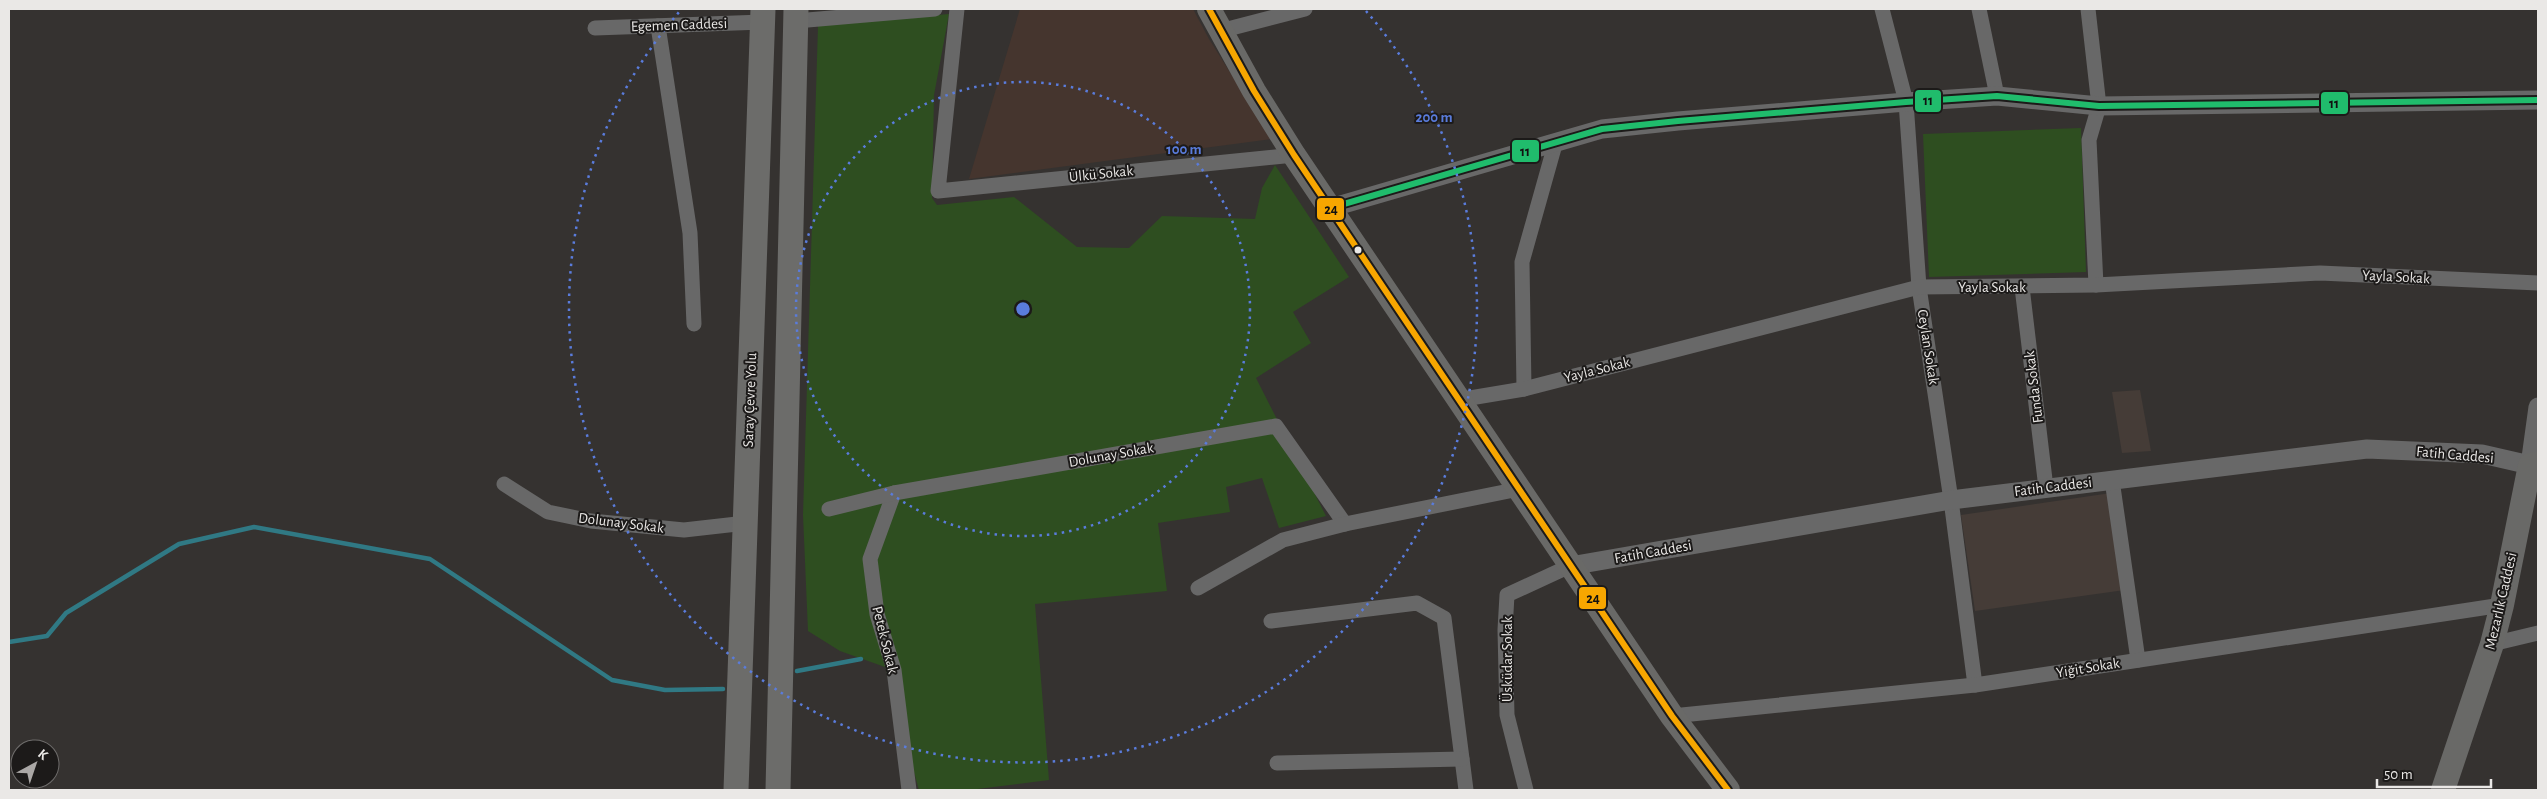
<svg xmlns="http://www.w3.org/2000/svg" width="2547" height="799" viewBox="0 0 2547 799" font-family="'Alegreya Sans',sans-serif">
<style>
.built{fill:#453c37}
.medical{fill:#45352e}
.green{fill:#2e4e20}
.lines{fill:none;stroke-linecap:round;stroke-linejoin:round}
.stream{stroke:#307984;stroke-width:4.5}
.minor{stroke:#686868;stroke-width:15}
.tertiary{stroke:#686868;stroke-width:19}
.primary{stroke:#696967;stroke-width:24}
.trunk{stroke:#6c6c6a;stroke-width:25}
.bus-1-casing{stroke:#1c1a19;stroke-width:10}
.bus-2-casing{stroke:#1c1a19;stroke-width:10}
.bus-1{stroke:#f7a600;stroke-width:6}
.bus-2{stroke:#20bc6c;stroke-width:6}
.ring{fill:none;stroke:#5a7cdc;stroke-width:2.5;stroke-dasharray:2.5 5}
.bus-dot{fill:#eae8e6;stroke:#1c1a19;stroke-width:2}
.labels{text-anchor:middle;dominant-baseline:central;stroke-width:4;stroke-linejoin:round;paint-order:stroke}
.street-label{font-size:15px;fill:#eae8e6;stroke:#1c1a19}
.centre{fill:#5a7cdc;stroke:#1c1a19;stroke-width:2.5}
.ring-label{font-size:15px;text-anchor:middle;font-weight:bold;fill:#5a7cdc;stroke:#1c1a19;stroke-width:4;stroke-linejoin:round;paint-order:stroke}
.line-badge{stroke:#1c1a19;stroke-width:2}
.pale-badge-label{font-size:14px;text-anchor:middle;font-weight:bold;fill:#111}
</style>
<rect width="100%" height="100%" fill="#353230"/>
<g class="built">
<path d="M2140 390 2151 451 2122 453 2112 392Z"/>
<path d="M2118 492 2132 589 1975 611 1961 515Z"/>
</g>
<path class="medical" d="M1020 9H1193L1209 39 1272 139 969 179Z"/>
<g class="green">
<path d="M949 14 934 95 932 198 937 205 1014 197 1077 247 1129 248 1162 216 1255 219 1262 188 1275 165 1349 277 1293 312 1311 343 1256 378 1326 516 1279 528 1262 478 1226 487 1230 512 1158 523 1167 591 1035 604 1049 780 969 790H919L885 667 840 651 808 631 803 515 818 26Z"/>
<path d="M2081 128 2086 272 1929 277 1923 134Z"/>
</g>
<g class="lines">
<g class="stream">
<path d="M9 642 47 636 66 613 179 544 254 527 430 559 612 680 665 690 723 689"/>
<path d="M797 671 861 659"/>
</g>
<g class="minor">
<path d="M957 9 938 191 1294 155"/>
<path d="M1882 9 1906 102 1919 287 1951 500 1975 685"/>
<path d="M1979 9 1997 96"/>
<path d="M2088 9 2099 106 2089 140 2096 285"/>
<path d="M796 21 935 9"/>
<path d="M658 26 690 233 694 324"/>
<path d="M595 28 763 22"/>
<path d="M1220 31 1305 9"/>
<path d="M2022 287 2046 488"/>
<path d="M1524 389 1522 262 1556 141"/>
<path d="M1458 400 1524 389 1919 287 2096 285 2320 273 2538 283"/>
<path d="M2112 480 2138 660"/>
<path d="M504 484 548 512 591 521 684 530 746 523"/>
<path d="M894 493 870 559 877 614 894 670 909 790"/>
<path d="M829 509 894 493 1276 426 1345 524"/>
<path d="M1198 588 1283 540 1345 524 1519 489"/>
<path d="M1271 621 1417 603 1444 618 1466 790"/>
<path d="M2492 644 2538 633"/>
<path d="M1672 716 1975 685 2502 605"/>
<path d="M1277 763 1462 759"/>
<path d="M1526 790 1507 715 1505 630 1507 595 1570 566"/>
</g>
<g class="tertiary">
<path d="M1330 208 1602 129 1678 121 1906 102 1997 96 2099 106 2538 100"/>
<path d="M1570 566 1951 500 2367 449 2482 454 2530 465 2538 407"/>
</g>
<g class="primary">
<path d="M1209 9 1254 91 1294 155 1672 716 1728 790"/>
<path d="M2443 790 2492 644 2502 605 2530 465 2538 464"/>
</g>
<g class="trunk">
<path d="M736 790 763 9"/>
<path d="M778 790 796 9"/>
</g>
<defs>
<path id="bus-1" d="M1209 9 1254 91 1294 155 1672 716 1728 790"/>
<path id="bus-2" d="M1330 208 1602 129 1678 121 1906 102 1997 96 2099 106 2538 100"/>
</defs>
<use href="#bus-1" class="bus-1-casing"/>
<use href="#bus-2" class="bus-2-casing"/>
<use href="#bus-1" class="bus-1"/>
<use href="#bus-2" class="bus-2"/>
</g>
<g class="ring">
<circle cx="1023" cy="309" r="227"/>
<path d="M1366 11A454 454 0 1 1 680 11"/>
</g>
<circle class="bus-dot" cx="1358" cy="250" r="4.5"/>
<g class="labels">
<g class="street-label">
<text transform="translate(679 25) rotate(-2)">Egemen Caddesi</text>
<text transform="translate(1101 174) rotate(-6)">Ülkü Sokak</text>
<text transform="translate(2396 277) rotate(3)">Yayla Sokak</text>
<text x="1992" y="287">Yayla Sokak</text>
<text transform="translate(1928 347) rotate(81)">Ceylan Sokak</text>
<text transform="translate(1597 370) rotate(-14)">Yayla Sokak</text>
<text transform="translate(2034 387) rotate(-97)">Funda Sokak</text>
<text transform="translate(750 400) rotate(-88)">Saray Çevre Yolu</text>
<text transform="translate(1111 455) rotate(-10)">Dolunay Sokak</text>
<text transform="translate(2455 455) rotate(5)">Fatih Caddesi</text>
<text transform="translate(2053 487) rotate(-7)">Fatih Caddesi</text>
<text transform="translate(621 523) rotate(7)">Dolunay Sokak</text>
<text transform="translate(1653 552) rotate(-10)">Fatih Caddesi</text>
<text transform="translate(2501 601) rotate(-77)">Mezarlık Caddesi</text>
<text transform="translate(885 640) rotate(76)">Petek Sokak</text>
<text transform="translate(1507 659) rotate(-90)">Üsküdar Sokak</text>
<text transform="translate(2088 668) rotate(-9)">Yiğit Sokak</text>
</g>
</g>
<circle cx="1023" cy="309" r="8" class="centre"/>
<g class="ring-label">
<text x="1434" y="122">200 m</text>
<text x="1184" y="154">100 m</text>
</g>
<g class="line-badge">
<rect x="1914" y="89" width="28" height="24" rx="5" fill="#20bc6c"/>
<rect x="2320" y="91" width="29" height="24" rx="5" fill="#20bc6c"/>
<rect x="1511" y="139" width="29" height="24" rx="5" fill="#20bc6c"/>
<rect x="1316" y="197" width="29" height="24" rx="5" fill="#f7a600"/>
<rect x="1578" y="586" width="29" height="24" rx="5" fill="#f7a600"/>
</g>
<g class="pale-badge-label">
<text x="1928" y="105">11</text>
<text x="2334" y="108">11</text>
<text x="1525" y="156">11</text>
<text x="1331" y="214">24</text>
<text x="1593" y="603">24</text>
</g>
<rect width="2547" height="799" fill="none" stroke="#eae8e6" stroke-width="20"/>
<g transform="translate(35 764) rotate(40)"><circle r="24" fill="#1c1a19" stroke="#6e6c6b"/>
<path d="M0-4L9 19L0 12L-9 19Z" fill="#aba8a6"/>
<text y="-8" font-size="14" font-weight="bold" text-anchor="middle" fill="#eae8e6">K</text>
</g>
<path d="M2377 779v8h114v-8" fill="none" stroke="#eae8e6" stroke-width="2.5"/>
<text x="2384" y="779" font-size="15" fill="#eae8e6" stroke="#1c1a19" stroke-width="4" paint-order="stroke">50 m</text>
</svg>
